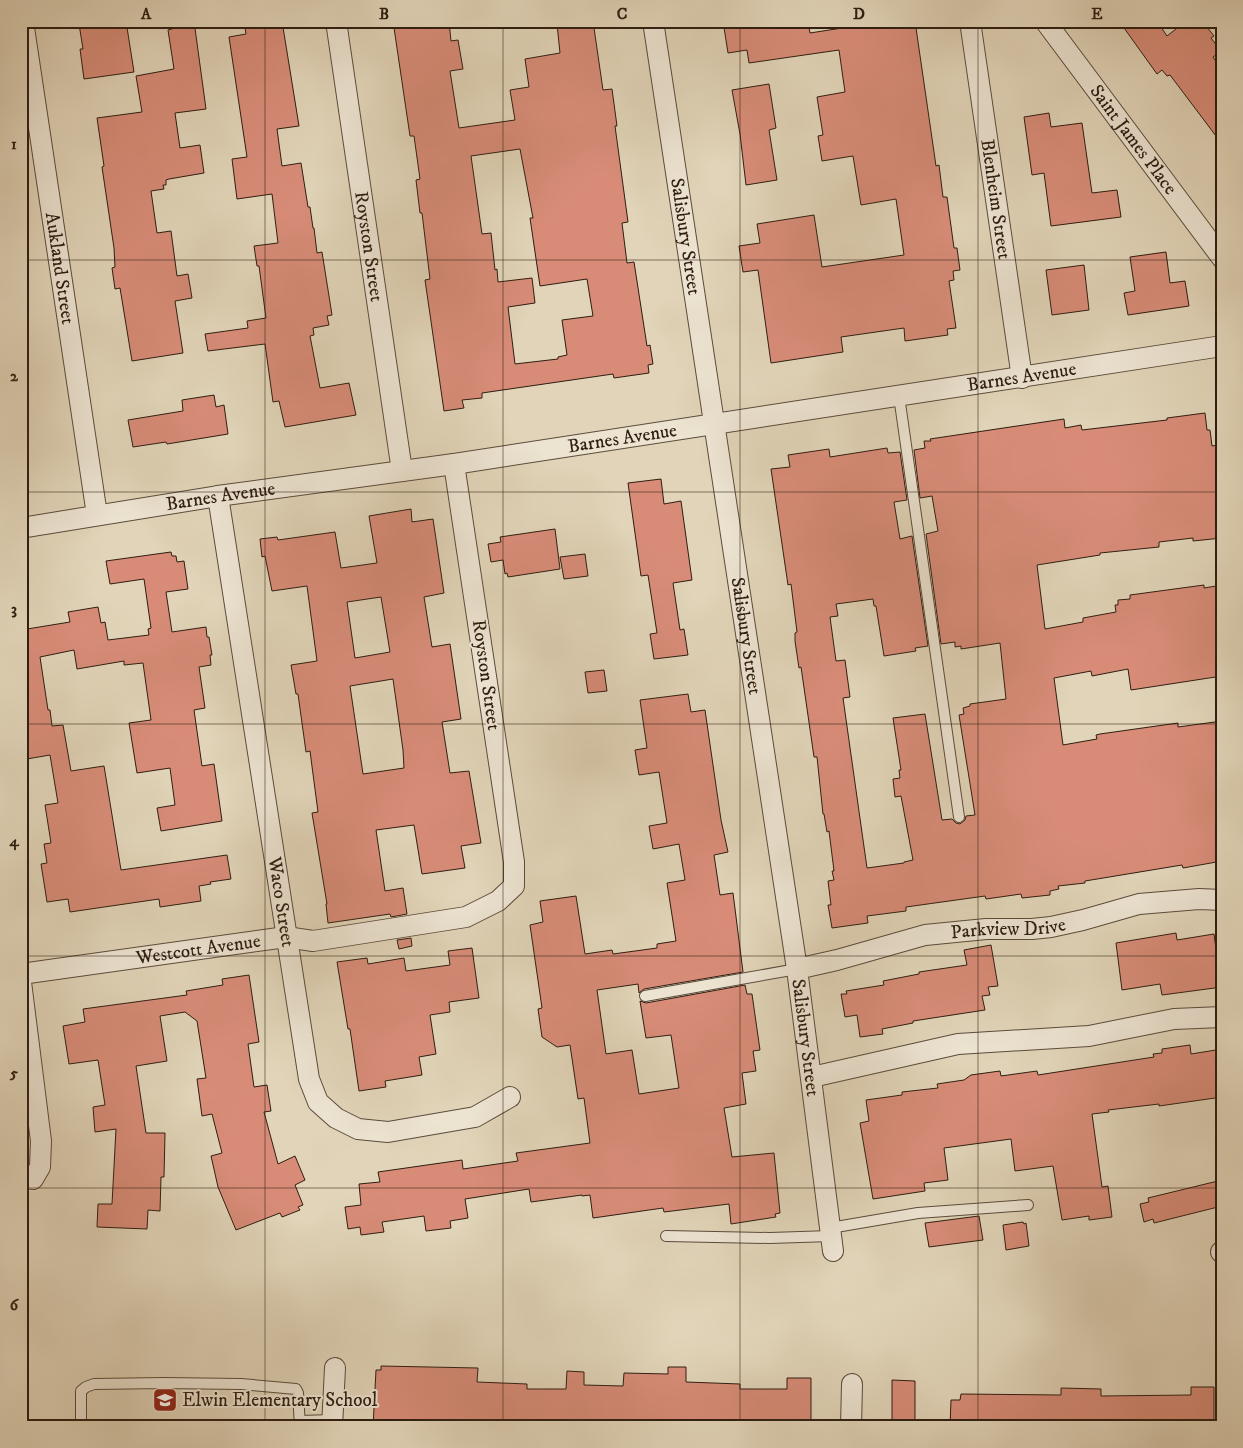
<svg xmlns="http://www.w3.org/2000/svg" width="1243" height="1448" viewBox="0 0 1243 1448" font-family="'IM FELL DW Pica',serif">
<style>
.building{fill:#d88c78;stroke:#2e1d11;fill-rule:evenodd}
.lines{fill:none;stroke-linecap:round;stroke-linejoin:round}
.service-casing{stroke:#5b4b3b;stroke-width:12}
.minor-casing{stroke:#5b4b3b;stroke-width:22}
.service{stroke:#ece3d1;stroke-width:10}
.minor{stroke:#ece3d1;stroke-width:20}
.grid{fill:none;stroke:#2e1d11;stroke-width:1;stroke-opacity:0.55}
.labels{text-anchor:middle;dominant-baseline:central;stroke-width:4;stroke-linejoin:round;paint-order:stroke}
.street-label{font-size:19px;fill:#2e1d11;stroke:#ece3d1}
.poi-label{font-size:19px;fill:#2e1d11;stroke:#ece3d1;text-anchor:start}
.neatline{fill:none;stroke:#2e1d11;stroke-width:2}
.grid-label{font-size:16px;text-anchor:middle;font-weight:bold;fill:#2e1d11}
</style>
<rect width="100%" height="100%" fill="#e1d4b8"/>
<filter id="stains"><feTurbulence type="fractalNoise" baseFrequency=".004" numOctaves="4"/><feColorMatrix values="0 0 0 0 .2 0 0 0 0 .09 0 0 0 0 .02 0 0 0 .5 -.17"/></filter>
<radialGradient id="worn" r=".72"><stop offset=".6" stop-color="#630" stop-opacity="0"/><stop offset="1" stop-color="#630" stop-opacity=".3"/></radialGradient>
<g class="building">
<path d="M98 21H126L134 72 84 79 80 49H83L79 24Z"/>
<path d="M174 21H194L206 109 175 113 180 148 200 145 204 173 169 179 166 180V185H163L164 189 151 191 157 233 171 231 177 276 188 274 192 298 175 301 183 353 132 361 120 288 115 289 112 268 115 267 114 248 102 167 104 166 97 118 142 112 136 76 174 69 168 30 175 28Z"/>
<path d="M244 21H282L299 126 277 129 282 166 301 163 308 207H310L313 228H314L317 253 322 252 332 315 327 316 329 325 313 328 314 335 310 336 320 388 349 383 356 415 285 427 279 401 273 402 265 344 208 351 205 334 248 328 247 321 266 318 259 266H257L254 246 278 243 272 194 237 199 232 159 247 157 229 37 246 34Z"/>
<path d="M393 21H449L451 41 458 40 463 69 450 71 459 128 515 120 510 90 529 87 525 59 560 53 557 24 578 21H593L603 90 612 89 617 126H615L628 222 622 223 627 263 634 262 647 346 650 345 653 364 648 365 649 373 614 378 613 374 482 393V398L462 400 464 408 444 411 425 280 430 279 422 213H420L416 180 420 179 414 136H410ZM520 149 533 218H530L540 286 587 279 593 316 562 320 567 355 558 357V359L515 364 508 307 535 303 532 278 498 282 497 269 495 270 491 233 482 234 471 156Z"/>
<path d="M723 21H808L810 33 855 26 854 21H915L936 166 939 165 943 197H947L954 248H957L960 270 953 271 954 280 949 281 956 328 947 329 948 335 905 341 904 328 841 337 843 352 771 363 758 270 743 272 739 246 760 243 757 224 814 215 822 267 904 255 896 199 861 205 853 156 822 161 818 136 823 135 817 97 845 92 839 50 749 63 747 50 728 53Z"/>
<path d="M1119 21H1157L1167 36 1186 21H1202L1214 36 1211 38 1221 51 1213 57 1222 70V144L1170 75 1167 76 1162 70 1157 74Z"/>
<path d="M769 84 776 128 769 130 777 180 746 185 740 134 732 90Z"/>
<path d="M1049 113 1051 127 1082 123 1092 193 1117 190 1121 217 1051 226 1044 173 1032 175 1024 117Z"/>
<path d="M1166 252 1170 283 1185 281 1189 306 1128 315 1124 293 1135 291 1130 257Z"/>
<path d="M1084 265 1089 310 1052 315 1046 270Z"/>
<path d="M214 395 216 407 224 405 228 434 167 444 166 442 133 447 128 420 183 411 182 400Z"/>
<path d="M1205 413 1207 430H1210L1212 446 1218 445 1222 473V478L1217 479 1220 496 1218 497 1222 538 1193 541V538L1159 542V547L1100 553V555L1037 565 1045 629 1083 622V618L1116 612 1115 605H1118V600L1130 599V595L1204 585V588L1222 585V676L1131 690 1128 669 1092 676 1091 671 1054 678 1063 745 1097 739 1096 735 1100 734 1178 723V727L1222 721V861L1183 868 1182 865 1085 881V883L1058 886 1059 889 1050 891V895L1022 898 1021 894 986 899 985 896 906 907V911L867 916 868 923 832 928 828 905H831L828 881 834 880 832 871H834L829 831 827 832 824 814H823L817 757H814L801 667 799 668 795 641V633L797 632 791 584 788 585 771 469 790 467 788 455 829 449 830 457 887 448 888 453 900 452 907 500 894 502 900 539 912 536 928 646 915 648 916 651 884 656 876 606H874L873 599 836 604 838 616 830 617 836 661 845 660 850 697 843 698 867 868 904 863V862L913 860 901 796 895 797 893 779 900 778 899 770H901L893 718 925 714 942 820 952 819 956 823 960 824 965 820 966 816 975 815 959 715 964 714 963 708 970 706V704L1006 699 1000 643 961 649V646L955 647V642L941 644 926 534 938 531 932 496 920 498 914 450 925 448 924 441H931L930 439 1064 419 1065 428 1081 425 1082 430 1167 420V418Z"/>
<path d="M661 479 664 504 681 501 692 580 673 583 680 630 684 629 688 655 654 659 650 634 657 633 648 575 641 576 628 483Z"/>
<path d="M411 509 412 522 433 519 444 593 424 597 432 647 450 644 461 719 442 722 450 773 469 771 481 843 461 846 465 868 422 874 414 825 376 830 385 891 403 888 407 914 391 917 390 914 328 923 326 904H327L312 813 318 812 310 751 306 752 298 694H296L291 665 317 661 307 586 272 591 265 556 262 557 260 539 277 537 278 540 335 532 341 568 377 563 369 516ZM381 597 390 652 355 658 347 602ZM393 679 403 750 404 768 363 774 350 686Z"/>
<path d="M555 529 560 569 508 577 507 573 505 574 503 560 491 562 488 544 501 542 500 537Z"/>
<path d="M171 552 172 556H176L177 562 184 561 188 589 166 592 172 632 206 627 207 637H209L212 655H210L211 665 199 667 205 708 194 710 202 766 214 764 222 821 161 831 157 808 175 805 170 768 137 773 129 723 151 720 143 663 124 665V661L77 669 74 650 40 657 48 710H50L52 726 63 725 71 771 104 766 121 870 227 855 231 879 210 882 211 884 199 886 201 901 160 907 159 899 70 912 68 899 47 902 41 864 47 863 44 844 51 843 45 805 58 803 50 755 21 760V630L70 622 68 612 98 607 101 623 105 622 108 640 149 635 148 629 151 628 144 579 110 584 106 561Z"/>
<path d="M585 554 588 576 564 579 560 557Z"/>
<path d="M604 670 607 691 588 693 585 672Z"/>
<path d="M688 694 691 712 705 710 721 820 728 852 714 855 720 895 733 893 743 972 644 989 639 993 638 984 597 990 606 1054 632 1050 639 1094 679 1088 671 1035 646 1038 640 1001 646 1003 745 985 747 994H752L760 1050 753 1051 756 1071 742 1073 746 1104 724 1108 732 1157 774 1153 780 1213 775 1214 776 1217 731 1224 729 1204 664 1212 663 1208 593 1218 590 1195 582 1196V1195L531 1202 529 1189 465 1199 468 1218 450 1221 451 1228 426 1231 424 1216 382 1222 384 1232 361 1235 360 1227 348 1229 345 1207 361 1205 359 1184 380 1182 378 1172 462 1160 463 1169 518 1161 516 1153 590 1143 584 1098 578 1099 570 1045 557 1047 542 1037 538 1009 542 1008 530 925 543 922 540 901 576 896 585 954 612 950 613 954 657 948V944L676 941 667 883 685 880 679 844 653 849 649 826 667 823 659 772 639 775 635 750 647 748 640 700Z"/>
<path d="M1176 933 1177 940 1214 934 1216 949 1222 948V987L1162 995 1160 984 1122 990 1116 943Z"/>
<path d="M411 938 412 946 399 949 397 940Z"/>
<path d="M991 945 998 986 988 987 990 995 982 996 985 1010 913 1021V1023L882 1029 883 1034 860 1037 857 1015 845 1017 841 994H847L846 991 884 985 883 981 919 974V972L967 965 964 950Z"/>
<path d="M472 948 479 998 449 1002 450 1012 430 1015 436 1054 419 1057 422 1075 385 1081 386 1087 359 1091 350 1029H348L337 962 367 958 368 964 404 958 406 971 450 965 448 951Z"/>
<path d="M249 975 259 1042 248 1044 254 1087 267 1085 271 1111 264 1112 278 1164 295 1156 305 1180 295 1185 303 1205 298 1207 300 1210 282 1217 280 1213 236 1230 218 1187 211 1156 222 1153 212 1114 202 1116 197 1079 206 1078 197 1021 185 1012 160 1016 167 1061 136 1066 146 1133H165L164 1177H161L160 1211 148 1210 147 1229 97 1227 98 1204H112L116 1129 95 1132 93 1107 105 1105 98 1060 69 1064 63 1026 85 1022 83 1009 187 995 186 991 223 985 222 979Z"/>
<path d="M1190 1045 1191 1054 1222 1049V1097L1159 1106V1104L1108 1110 1109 1112 1092 1114 1102 1187 1108 1186 1112 1217 1089 1220V1216L1062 1220 1053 1166 1015 1171 1011 1139 944 1148 948 1180 924 1183 925 1191 873 1199 860 1123 869 1121 866 1100 902 1095V1092L938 1088 937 1084 964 1080 971 1075 1000 1071 1001 1076 1037 1071 1038 1075 1154 1057 1153 1054 1162 1053V1049Z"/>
<path d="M1222 1180V1206L1154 1223 1153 1219 1144 1222 1140 1204 1149 1202 1148 1198Z"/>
<path d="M979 1216 983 1240 929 1247 925 1223Z"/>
<path d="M1023 1222 1024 1224 1026 1223 1029 1246 1006 1250 1003 1225Z"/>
<path d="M381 1366 478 1368 477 1382 527 1384V1389H566L567 1371 584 1372V1385L623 1386 624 1373 668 1374V1367H686V1382L740 1384V1389H787V1378H811V1427L738 1424V1427H373L376 1370H381Z"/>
<path d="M892 1380 915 1381V1427H892Z"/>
<path d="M1191 1387H1214V1427H950L951 1400H960L961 1394 1061 1395V1388L1101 1389V1396L1191 1395Z"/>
</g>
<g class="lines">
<defs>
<g id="service">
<path d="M899 396 959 817"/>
<path d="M645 996 797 969"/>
<path d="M830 1228 918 1213 1028 1205"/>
<path d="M666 1236 770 1238 831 1236"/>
<path d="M300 1421 333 1420"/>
<path d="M81 1427V1391L86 1387 94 1384 164 1383 241 1384 296 1389 298 1393 300 1427"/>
</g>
<g id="minor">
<path id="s1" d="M23 21 97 515"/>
<path id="s2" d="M336 21 402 471"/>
<path id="s3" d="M653 21 797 969 833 1251"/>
<path id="s4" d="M970 21 1022 378"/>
<path id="s5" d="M1045 21 1222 258"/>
<path id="s6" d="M218 496 309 1079 318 1102 336 1118 358 1129 388 1132 475 1117 510 1097"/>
<path id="s7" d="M21 528 218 496 454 464 1222 346"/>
<path id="s8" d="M797 969 837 960 925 935 986 929H1032L1051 927 1083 920 1139 904 1199 899 1222 900"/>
<path id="s9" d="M21 974 286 937 313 941 466 917 498 901 514 886V862L454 464"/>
<path d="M21 982 41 1141 40 1167 33 1179"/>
<path d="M812 1077 958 1044 1089 1036 1174 1019 1222 1017"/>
<path d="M1221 1252H1222"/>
<path d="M332 1427 335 1368"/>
<path d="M851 1427 852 1384"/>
</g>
</defs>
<use href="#service" class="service-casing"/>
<use href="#minor" class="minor-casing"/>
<use href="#service" class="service"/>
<use href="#minor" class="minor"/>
</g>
<path class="grid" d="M265 21V1427M503 21V1427M740 21V1427M978 21V1427M21 260H1222M21 492H1222M21 724H1222M21 956H1222M21 1188H1222"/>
<defs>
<symbol id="school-square" viewBox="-11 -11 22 22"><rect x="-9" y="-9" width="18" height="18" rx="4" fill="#8f2418" stroke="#ece3d1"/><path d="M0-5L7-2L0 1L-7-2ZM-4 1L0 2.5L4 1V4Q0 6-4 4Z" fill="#fff"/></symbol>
</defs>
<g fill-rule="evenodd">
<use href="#school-square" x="151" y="1386" width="28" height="28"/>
</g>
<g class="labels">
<g class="street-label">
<text stroke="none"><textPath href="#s5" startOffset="148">Saint James Place</textPath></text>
<text stroke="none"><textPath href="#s4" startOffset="180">Blenheim Street</textPath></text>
<text stroke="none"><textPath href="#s3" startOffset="218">Salisbury Street</textPath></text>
<text stroke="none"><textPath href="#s2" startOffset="228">Royston Street</textPath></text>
<text stroke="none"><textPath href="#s1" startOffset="250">Aukland Street</textPath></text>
<text stroke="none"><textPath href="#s7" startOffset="1012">Barnes Avenue</textPath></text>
<text stroke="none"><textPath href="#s7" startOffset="608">Barnes Avenue</textPath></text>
<text stroke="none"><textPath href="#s7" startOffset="202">Barnes Avenue</textPath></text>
<text stroke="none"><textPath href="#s3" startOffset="622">Salisbury Street</textPath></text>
<text transform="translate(486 675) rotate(82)">Royston Street</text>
<text stroke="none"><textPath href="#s6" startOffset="411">Waco Street</textPath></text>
<text stroke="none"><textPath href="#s8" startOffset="216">Parkview Drive</textPath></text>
<text stroke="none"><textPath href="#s9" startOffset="179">Westcott Avenue</textPath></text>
<text stroke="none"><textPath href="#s3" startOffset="1028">Salisbury Street</textPath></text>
</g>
<g class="poi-label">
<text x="182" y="1400">Elwin Elementary School</text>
</g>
</g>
<rect width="1243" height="1448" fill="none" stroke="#e1d4b8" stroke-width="55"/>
<rect x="28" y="28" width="1188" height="1392" class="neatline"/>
<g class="grid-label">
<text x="146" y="19">A</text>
<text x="384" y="19">B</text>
<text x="622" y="19">C</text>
<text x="859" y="19">D</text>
<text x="1097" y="19">E</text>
<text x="14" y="149">1</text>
<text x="14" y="381">2</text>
<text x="14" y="614">3</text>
<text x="14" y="846">4</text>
<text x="14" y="1078">5</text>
<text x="14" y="1310">6</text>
</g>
<rect width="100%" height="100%" filter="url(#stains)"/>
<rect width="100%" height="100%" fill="url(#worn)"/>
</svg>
